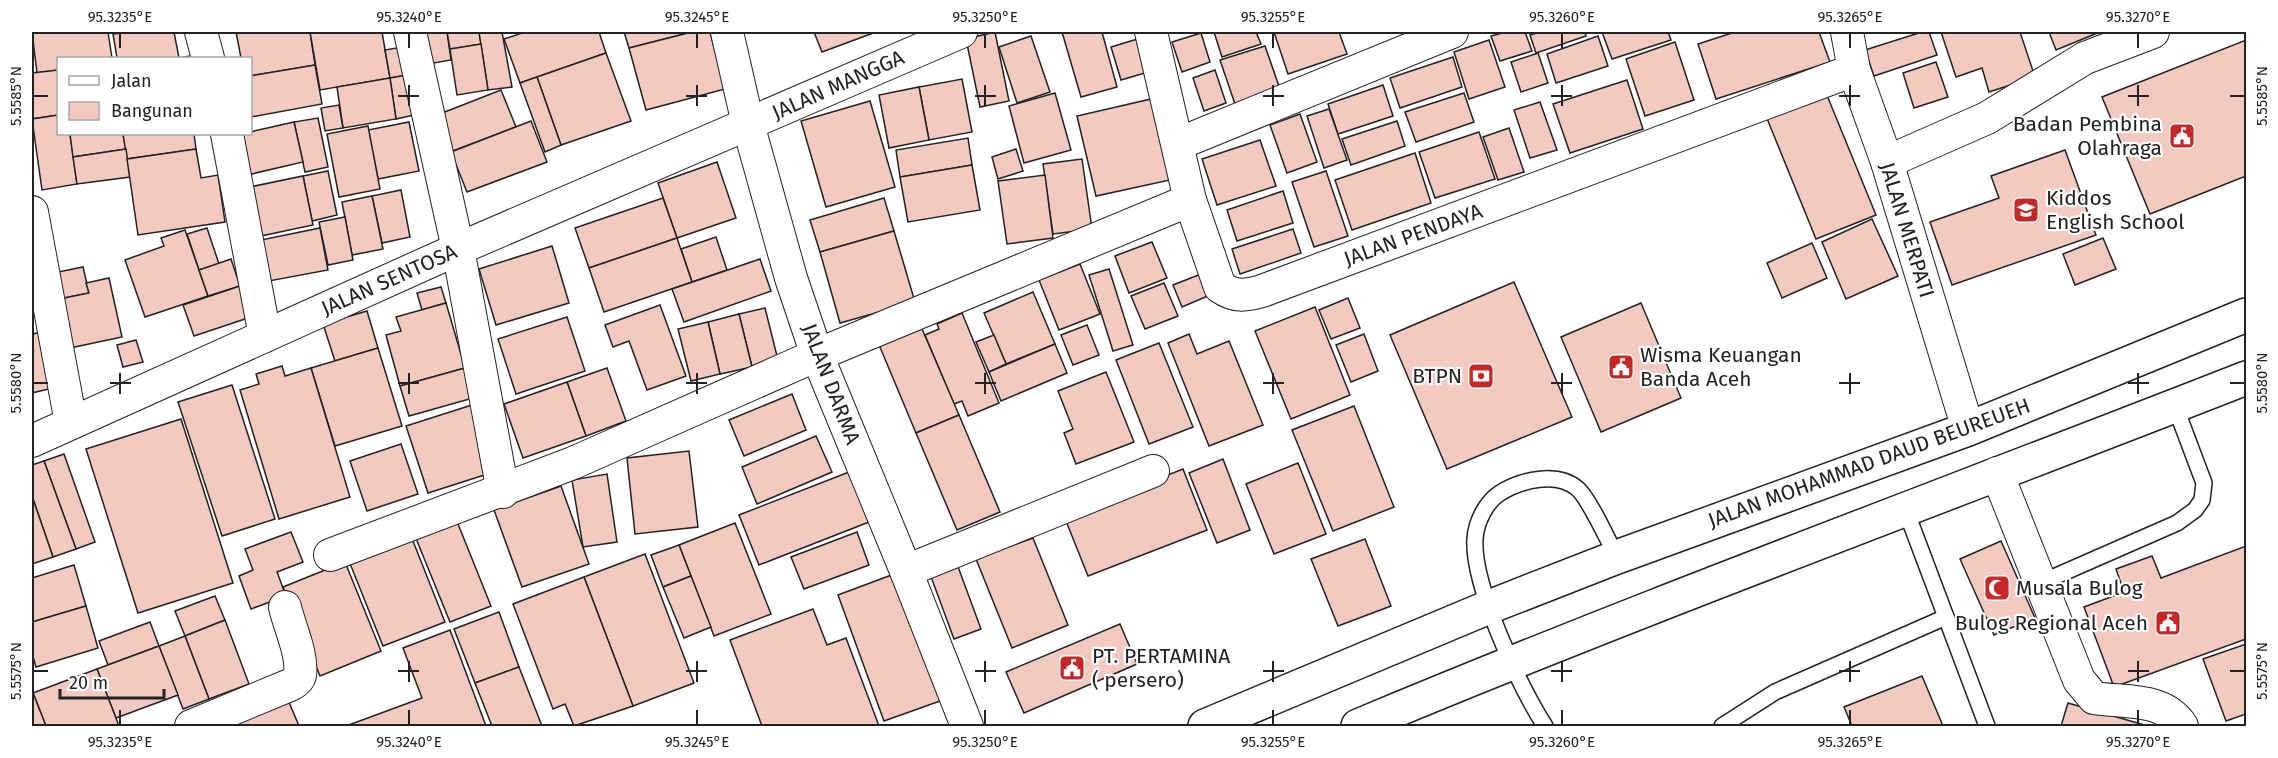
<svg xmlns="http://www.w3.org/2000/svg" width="2278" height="758" viewBox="0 0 2278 758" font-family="'Fira Sans',sans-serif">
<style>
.building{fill:#f3c9c0;stroke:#222;stroke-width:1.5}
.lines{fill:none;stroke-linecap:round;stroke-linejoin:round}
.lane-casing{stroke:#222;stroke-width:18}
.street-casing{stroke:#222;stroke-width:34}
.highway-casing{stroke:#222;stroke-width:36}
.lane{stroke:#fff;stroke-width:15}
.street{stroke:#fff;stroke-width:32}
.highway{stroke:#fff;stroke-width:33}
.ticks{fill:none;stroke:#222;stroke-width:2}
.labels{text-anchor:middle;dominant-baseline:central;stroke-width:4.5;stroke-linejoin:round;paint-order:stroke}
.street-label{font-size:21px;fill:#222;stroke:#fff}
.poi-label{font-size:21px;fill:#222;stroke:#fff;text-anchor:start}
.neatline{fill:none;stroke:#222;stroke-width:2}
.ticks-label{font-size:15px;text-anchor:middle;fill:#222}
</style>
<rect width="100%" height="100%" fill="#fff"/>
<g class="building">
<path d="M32 32H108L112 58H58V70L37 73Z"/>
<path d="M131 32H174L179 58 196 55V58H117L113 34Z"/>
<path d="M236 32H310L315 65 250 76V58H241Z"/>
<path d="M310 32H382L390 78 320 90Z"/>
<path d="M422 32H447L451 60 428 64Z"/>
<path d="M447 32H479L481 44 450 49Z"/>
<path d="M479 32H502L512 87 488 90Z"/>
<path d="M525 32H599L606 53 520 83 504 39Z"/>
<path d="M624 32H692L629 48Z"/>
<path d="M692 32H710L725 89 646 110 629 48Z"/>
<path d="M814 32H876L822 52Z"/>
<path d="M995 32 1009 101 980 107 966 39Z"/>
<path d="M1062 32H1102L1117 87 1081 97Z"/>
<path d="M1214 32H1256L1261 44 1222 57Z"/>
<path d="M1274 32H1339L1347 54 1288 74Z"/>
<path d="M1506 32H1525L1532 51 1500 61 1491 36Z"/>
<path d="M1540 32H1585L1586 36 1536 53 1530 35Z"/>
<path d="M1602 32H1668L1671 40 1612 59Z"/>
<path d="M1735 32H1819L1830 62 1716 99 1698 44Z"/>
<path d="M1922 32H1929L1937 55 1874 76 1865 50Z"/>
<path d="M1941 32H2020L2035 77 1989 92 1982 68 1956 77Z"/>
<path d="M2049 32H2094L2095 34 2056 50Z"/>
<path d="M1201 33 1210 62 1182 72 1172 42Z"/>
<path d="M1031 36 1050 92 1017 103 999 47Z"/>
<path d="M1598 36 1608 66 1556 83 1547 54Z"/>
<path d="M1144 37 1155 70 1121 80 1111 47Z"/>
<path d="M1489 40 1505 87 1469 99 1454 52Z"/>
<path d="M2246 40V176L2150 214 2102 97Z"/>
<path d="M1675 42 1694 100 1645 116 1626 59Z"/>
<path d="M481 44 488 90 457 95 450 49Z"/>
<path d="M1265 46 1281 92 1236 107 1220 60Z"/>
<path d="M402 47 407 75 390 78 385 50Z"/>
<path d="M606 53 631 121 561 145 537 77Z"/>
<path d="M1538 53 1548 83 1521 92 1511 62Z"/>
<path d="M1453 57 1462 87 1400 108 1390 78Z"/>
<path d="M1936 62 1948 97 1914 108 1903 73Z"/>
<path d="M315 65 322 104 251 117 250 76Z"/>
<path d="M58 70V115L32 119V73Z"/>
<path d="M1215 70 1226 103 1204 111 1193 78Z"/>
<path d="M407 75 414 115 396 119 390 78Z"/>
<path d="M537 77 561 145 545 152 520 83Z"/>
<path d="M390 78 396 119 343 128 337 87Z"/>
<path d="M962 79 972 132 929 140 919 87Z"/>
<path d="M1627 80 1643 129 1570 153 1553 104Z"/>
<path d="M1383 85 1393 116 1338 134 1328 104Z"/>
<path d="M919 87 929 140 889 148 879 95Z"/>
<path d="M1824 88 1876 215 1816 239 1764 111Z"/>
<path d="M501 90 516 127 445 154 437 115Z"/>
<path d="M1055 93 1071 150 1024 163 1009 106Z"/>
<path d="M1464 93 1474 122 1416 142 1405 112Z"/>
<path d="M1151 99 1170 180 1096 196 1077 116Z"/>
<path d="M870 101 895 187 826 207 801 121Z"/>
<path d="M1540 102 1557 150 1530 158 1514 110Z"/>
<path d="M339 105 343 128 325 131 321 108Z"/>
<path d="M1329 109 1347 160 1324 168 1307 116Z"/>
<path d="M1300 114 1317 162 1287 173 1270 125Z"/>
<path d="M58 115V134H70L77 184 42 190 32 119Z"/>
<path d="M318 118 328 167 305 172 294 122Z"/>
<path d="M531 121 547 162 467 192 451 152Z"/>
<path d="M1397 121 1405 146 1351 165 1342 139Z"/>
<path d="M294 122 303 162 247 175 242 134H250V132Z"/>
<path d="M409 122 419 171 378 179 368 130Z"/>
<path d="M368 126 380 189 339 197 327 134Z"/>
<path d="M1509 128 1524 172 1498 180 1483 137Z"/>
<path d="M1479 132 1495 179 1435 198 1419 152Z"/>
<path d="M70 134H123L126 149 73 157Z"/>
<path d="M123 134H194L196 149 127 159Z"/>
<path d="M968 138 972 165 900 177 896 150Z"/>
<path d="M1260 140 1276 186 1217 205 1202 159Z"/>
<path d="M126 149 130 177 77 184 73 157Z"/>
<path d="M196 149 201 178 218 175 225 222 138 235 127 159Z"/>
<path d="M1016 149 1023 171 998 179 992 157Z"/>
<path d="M2065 150 2096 235 1952 285 1930 222 1999 198 1991 176Z"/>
<path d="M1415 153 1431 203 1352 230 1335 180Z"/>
<path d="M1082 159 1092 229 1053 234 1043 164Z"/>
<path d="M717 162 736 218 677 238 658 183Z"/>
<path d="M972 165 980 210 908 222 900 177Z"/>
<path d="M328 171 337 215 312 221 303 176Z"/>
<path d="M1326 171 1348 236 1314 247 1292 182Z"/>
<path d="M1045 175 1053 238 1007 244 998 181Z"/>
<path d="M303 176 313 225 256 237 245 188Z"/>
<path d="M401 190 410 237 382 243 372 196Z"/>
<path d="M1283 191 1293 223 1237 241 1227 210Z"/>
<path d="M372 196 383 249 352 255 342 202Z"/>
<path d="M663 198 677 238 589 268 575 228Z"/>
<path d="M884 198 894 231 820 252 810 220Z"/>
<path d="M345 217 353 260 328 265 319 222Z"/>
<path d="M1872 219 1898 276 1846 299 1822 242Z"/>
<path d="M207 228 219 264 199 270 187 234Z"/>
<path d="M320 228 328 270 269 281 261 240Z"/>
<path d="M1293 229 1301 253 1240 274 1232 249Z"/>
<path d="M185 230 208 296 145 317 125 260 164 246 161 238Z"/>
<path d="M894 231 915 302 840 323 820 252Z"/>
<path d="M716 237 727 270 692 282 681 249Z"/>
<path d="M677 238 692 282 604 312 589 268Z"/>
<path d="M2103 238 2116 269 2075 285 2063 254Z"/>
<path d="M1152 242 1167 278 1129 293 1115 256Z"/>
<path d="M1812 243 1827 278 1782 298 1767 263Z"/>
<path d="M552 246 569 303 496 325 479 269Z"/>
<path d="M231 259 240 286 208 296 199 270Z"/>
<path d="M760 259 771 291 684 322 672 289Z"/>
<path d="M1080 264 1100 314 1059 330 1039 280Z"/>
<path d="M83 267 89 293 59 299 53 273Z"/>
<path d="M1109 269 1133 345 1113 351 1089 275Z"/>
<path d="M1201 274 1210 295 1182 307 1173 285Z"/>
<path d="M109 278 122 337 70 348 59 299 89 293 86 283Z"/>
<path d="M1514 282 1572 417 1447 469 1390 335Z"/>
<path d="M1164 283 1178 316 1145 329 1131 296Z"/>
<path d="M240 286 251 317 194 336 183 305Z"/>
<path d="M441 287 446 303 422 310 417 293Z"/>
<path d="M1033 292 1055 344 1006 364 984 313Z"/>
<path d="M1348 298 1360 328 1331 339 1319 310Z"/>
<path d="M446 303 465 368 400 386 386 335 401 331 396 317Z"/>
<path d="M1641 303 1681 398 1601 432 1561 337Z"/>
<path d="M660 305 686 376 647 390 629 341 613 347 605 325Z"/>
<path d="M1315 307 1350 395 1291 419 1255 331Z"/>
<path d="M765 308 778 360 752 367 739 314Z"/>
<path d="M367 311 378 348 335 361 323 324Z"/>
<path d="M962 313 999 403 968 416 962 401 954 404 925 335 939 329 937 324Z"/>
<path d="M739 314 752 367 720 374 708 322Z"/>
<path d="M567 317 585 371 516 394 498 339Z"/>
<path d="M708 322 720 374 691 381 678 329Z"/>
<path d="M919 322 959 415 916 433 877 340Z"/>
<path d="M1087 325 1099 355 1073 365 1061 335Z"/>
<path d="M44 332 57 387 32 393V334Z"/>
<path d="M1189 334 1197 354 1229 341 1263 425 1209 446 1168 343Z"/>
<path d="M1364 334 1378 371 1351 382 1336 345Z"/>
<path d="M994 335 1006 364 989 372 976 342Z"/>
<path d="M136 340 143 362 123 367 117 345Z"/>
<path d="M1159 343 1193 427 1149 444 1116 360Z"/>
<path d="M1055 344 1067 373 1001 401 989 372Z"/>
<path d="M378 348 402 426 335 446 311 368Z"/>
<path d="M282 366 285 376 311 368 350 497 279 519 240 390 259 384 256 374Z"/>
<path d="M465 368 473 398 409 416 400 386Z"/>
<path d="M607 368 626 421 586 436 567 382Z"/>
<path d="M1106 372 1134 442 1076 464 1064 433 1073 429 1058 391Z"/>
<path d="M567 382 586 436 523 458 504 404Z"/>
<path d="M232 385 275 519 222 536 178 402Z"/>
<path d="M792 394 806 430 744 456 729 420Z"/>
<path d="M475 404 497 471 428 493 406 426Z"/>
<path d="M1354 406 1394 507 1333 531 1292 430Z"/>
<path d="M959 415 1000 512 957 530 916 433Z"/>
<path d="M181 419 233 583 138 613 86 449Z"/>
<path d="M816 436 832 472 757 504 742 467Z"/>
<path d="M401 444 418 494 367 511 350 461Z"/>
<path d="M689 451 698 527 635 534 627 458Z"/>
<path d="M64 454 95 542 76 549 44 461Z"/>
<path d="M1223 459 1250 530 1217 543 1189 473Z"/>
<path d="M44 461 76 549 53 557 32 496V465Z"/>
<path d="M1298 463 1326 534 1274 554 1246 484Z"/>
<path d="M1183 469 1207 530 1088 576 1064 516Z"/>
<path d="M849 472 869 522 759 565 739 515Z"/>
<path d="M607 474 617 542 583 547 572 480Z"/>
<path d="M561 486 589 564 522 587 494 510Z"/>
<path d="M32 496 53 557 32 564Z"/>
<path d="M456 519 491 606 450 622 415 536Z"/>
<path d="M735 523 771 614 714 636 679 545Z"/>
<path d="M291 532 303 562 277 572 286 596 251 609 239 576 253 570 245 549Z"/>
<path d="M857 532 869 565 804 589 791 557Z"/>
<path d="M411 536 445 622 383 646 349 561Z"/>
<path d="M1033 538 1068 625 1012 648 976 559Z"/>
<path d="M1365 539 1391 606 1338 626 1311 559Z"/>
<path d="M2001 541 2035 618 1994 635 1960 559Z"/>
<path d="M679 545 691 576 663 587 651 555Z"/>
<path d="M2246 546V639L2114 687 2084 607 2124 592 2116 569 2152 556 2161 578Z"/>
<path d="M645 554 694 683 633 706 584 577Z"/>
<path d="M345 562 381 651 320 676 283 587Z"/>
<path d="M957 564 981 629 954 639 930 574Z"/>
<path d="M74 565 86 606 32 622V578Z"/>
<path d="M894 574 940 701 884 721 838 595Z"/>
<path d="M691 576 711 627 684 638 663 587Z"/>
<path d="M584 577 633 706 574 726 565 704 553 709 513 604Z"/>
<path d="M215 596 225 620 185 636 175 611Z"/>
<path d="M86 606 98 648 36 667 32 653V622Z"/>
<path d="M813 609 827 645 846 638 879 726H762L730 640Z"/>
<path d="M499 612 519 667 475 683 454 629Z"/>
<path d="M225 620 249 684 209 699 185 636Z"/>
<path d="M150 622 159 646 108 665 99 641Z"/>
<path d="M1120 624 1137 664 1024 713 1006 672Z"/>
<path d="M450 630 486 726H346L422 698 403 648Z"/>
<path d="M185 636 209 699 183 709 159 646Z"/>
<path d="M2246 644V714L2226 721 2203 659Z"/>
<path d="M159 646 178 695 116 718 97 669Z"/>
<path d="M519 667 542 726H492L475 683Z"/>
<path d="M97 669 119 726H46L33 693Z"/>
<path d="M1922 676 1943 726H1852L1844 707Z"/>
<path d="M33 693 46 726H32V694Z"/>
<path d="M286 695 299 726H209Z"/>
<path d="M2068 703 2148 726H2061Z"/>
</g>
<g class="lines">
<defs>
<g id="lane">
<path d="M1905 508 1987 726"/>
<path d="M2040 583 2177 523 2195 510 2202 500 2204 483 2175 406"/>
<path d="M1545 726C1520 687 1472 585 1475 539 1476 522 1486 502 1500 493 1521 480 1557 471 1578 489 1591 502 1607 539 1617 557"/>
<path d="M1722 726 1775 692 1946 617"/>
</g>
<g id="street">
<path d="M201 32 208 58"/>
<path d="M410 32 458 249 503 492"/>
<path d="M727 32 748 124 791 278 817 355 906 571 967 726"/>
<path d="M1151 32 1190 200 1220 287C1235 297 1245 296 1262 291L1854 70"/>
<path d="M1847 32 1854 70 1887 162 1968 429"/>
<path d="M227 134 265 336"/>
<path d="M1178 144 1452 32"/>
<path d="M1887 162 1987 118 2085 58 2153 32"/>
<path d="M32 212 71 423"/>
<path d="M32 441 458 249 961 32"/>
<path d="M1997 473 2079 680 2094 698C2126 703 2163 697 2182 726"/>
<path d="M330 555 573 463 817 355 1190 200"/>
<path d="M906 571 1153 471"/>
<path d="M191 726 290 685C294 683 299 680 300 675 303 654 289 626 285 607"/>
</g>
<g id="highway">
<path d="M1205 726 1489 607 1617 557 1968 429 2246 315"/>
<path d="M1358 726C1652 603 1950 494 2246 378"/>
</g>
</defs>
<use href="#lane" class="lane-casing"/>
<use href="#street" class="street-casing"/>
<use href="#highway" class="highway-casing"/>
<use href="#lane" class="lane"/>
<use href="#street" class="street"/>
<use href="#highway" class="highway"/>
</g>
<path class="ticks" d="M120 33V48M409 33V48M697 33V48M985 33V48M1273 33V48M1562 33V48M1850 33V48M2138 33V48M409 85V106M697 85V106M985 85V106M1273 85V106M1562 85V106M1850 85V106M2138 85V106M33 96H48M398 96H419M686 96H707M975 96H996M1263 96H1284M1551 96H1572M1839 96H1860M2128 96H2149M2230 96H2245M120 373V394M409 373V394M697 373V394M985 373V394M1273 373V394M1562 373V394M1850 373V394M2138 373V394M33 383H48M110 383H131M398 383H419M686 383H707M975 383H996M1263 383H1284M1551 383H1572M1839 383H1860M2128 383H2149M2230 383H2245M409 661V682M697 661V682M985 661V682M1273 661V682M1562 661V682M1850 661V682M2138 661V682M33 671H48M398 671H419M686 671H707M975 671H996M1263 671H1284M1551 671H1572M1839 671H1860M2128 671H2149M2230 671H2245M120 710V725M409 710V725M697 710V725M985 710V725M1273 710V725M1562 710V725M1850 710V725M2138 710V725"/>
<defs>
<symbol id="civic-square" viewBox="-11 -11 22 22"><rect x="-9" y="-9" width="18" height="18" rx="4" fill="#c62828" stroke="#fff"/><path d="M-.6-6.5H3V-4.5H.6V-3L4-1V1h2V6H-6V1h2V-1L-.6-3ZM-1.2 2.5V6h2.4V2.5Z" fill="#fff"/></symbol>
<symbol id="school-square" viewBox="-11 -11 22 22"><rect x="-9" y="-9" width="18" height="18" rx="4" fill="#c62828" stroke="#fff"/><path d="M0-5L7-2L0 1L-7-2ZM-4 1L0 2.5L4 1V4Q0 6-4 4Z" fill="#fff"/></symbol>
<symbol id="bank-square" viewBox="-11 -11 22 22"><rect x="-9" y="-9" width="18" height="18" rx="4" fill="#c62828" stroke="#fff"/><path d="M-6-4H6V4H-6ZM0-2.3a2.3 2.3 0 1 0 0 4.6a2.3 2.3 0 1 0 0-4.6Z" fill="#fff"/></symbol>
<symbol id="mosque-square" viewBox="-11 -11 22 22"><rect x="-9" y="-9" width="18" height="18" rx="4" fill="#c62828" stroke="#fff"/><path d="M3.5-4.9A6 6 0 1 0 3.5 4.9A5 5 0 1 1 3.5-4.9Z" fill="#fff"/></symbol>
</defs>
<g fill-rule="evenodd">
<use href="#civic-square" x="2167" y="121" width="30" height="30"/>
<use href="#school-square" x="2011" y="195" width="30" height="30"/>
<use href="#civic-square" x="1606" y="352" width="30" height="30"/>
<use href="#bank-square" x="1466" y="361" width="30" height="30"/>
<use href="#mosque-square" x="1982" y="573" width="30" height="30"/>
<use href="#civic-square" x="2153" y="608" width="30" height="30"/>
<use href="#civic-square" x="1057" y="653" width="30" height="30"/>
</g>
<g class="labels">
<g class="street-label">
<text transform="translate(838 85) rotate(-24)">JALAN MANGGA</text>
<text transform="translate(1907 230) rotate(73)">JALAN MERPATI</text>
<text transform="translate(1413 235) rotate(-20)">JALAN PENDAYA</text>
<text transform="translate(389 280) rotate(-24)">JALAN SENTOSA</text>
<text transform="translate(831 384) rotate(69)">JALAN DARMA</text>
<text transform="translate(1869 463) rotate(-20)">JALAN MOHAMMAD DAUD BEUREUEH</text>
</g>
<g class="poi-label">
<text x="2162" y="124" text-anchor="end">Badan Pembina<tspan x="2162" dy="24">Olahraga</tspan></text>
<text x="2046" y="198">Kiddos<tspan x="2046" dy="24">English School</tspan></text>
<text x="1640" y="355">Wisma Keuangan<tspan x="1640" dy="24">Banda Aceh</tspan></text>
<text x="1462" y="376" text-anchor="end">BTPN</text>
<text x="2016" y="588">Musala Bulog</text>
<text x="2148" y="623" text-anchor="end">Bulog Regional Aceh</text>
<text x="1092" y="656">PT. PERTAMINA<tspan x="1092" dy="24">( persero)</tspan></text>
</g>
</g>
<rect width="2278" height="758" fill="none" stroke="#ffffff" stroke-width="66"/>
<rect x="57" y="57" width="195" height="78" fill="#ffffff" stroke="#a7a7a7" stroke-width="1.5"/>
<rect x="69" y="76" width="30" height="9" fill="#ffffff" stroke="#a7a7a7" stroke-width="1.5"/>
<text x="111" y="87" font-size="18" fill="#222222">Jalan</text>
<rect x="69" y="102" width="30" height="18" fill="#f3c9c0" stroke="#a7a7a7" stroke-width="1.5"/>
<text x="111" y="117" font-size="18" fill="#222222">Bangunan</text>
<path d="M60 689v9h104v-9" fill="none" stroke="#222222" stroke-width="3"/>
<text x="69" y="689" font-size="18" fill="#222222" stroke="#ffffff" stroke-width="4.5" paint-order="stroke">20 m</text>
<rect x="33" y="33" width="2212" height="692" class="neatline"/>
<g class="ticks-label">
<text x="120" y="22">95.3235°E</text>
<text x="409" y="22">95.3240°E</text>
<text x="697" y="22">95.3245°E</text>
<text x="985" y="22">95.3250°E</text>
<text x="1273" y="22">95.3255°E</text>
<text x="1562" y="22">95.3260°E</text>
<text x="1850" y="22">95.3265°E</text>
<text x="2138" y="22">95.3270°E</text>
<text transform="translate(16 96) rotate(-90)" y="5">5.5585°N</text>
<text transform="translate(2262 96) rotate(-90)" y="5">5.5585°N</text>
<text transform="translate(16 383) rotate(-90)" y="5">5.5580°N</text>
<text transform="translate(2262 383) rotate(-90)" y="5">5.5580°N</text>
<text transform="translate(16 671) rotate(-90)" y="5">5.5575°N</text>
<text transform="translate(2262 671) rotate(-90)" y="5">5.5575°N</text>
<text x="120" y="747">95.3235°E</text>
<text x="409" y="747">95.3240°E</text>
<text x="697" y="747">95.3245°E</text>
<text x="985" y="747">95.3250°E</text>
<text x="1273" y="747">95.3255°E</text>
<text x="1562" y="747">95.3260°E</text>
<text x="1850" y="747">95.3265°E</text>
<text x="2138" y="747">95.3270°E</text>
</g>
</svg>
